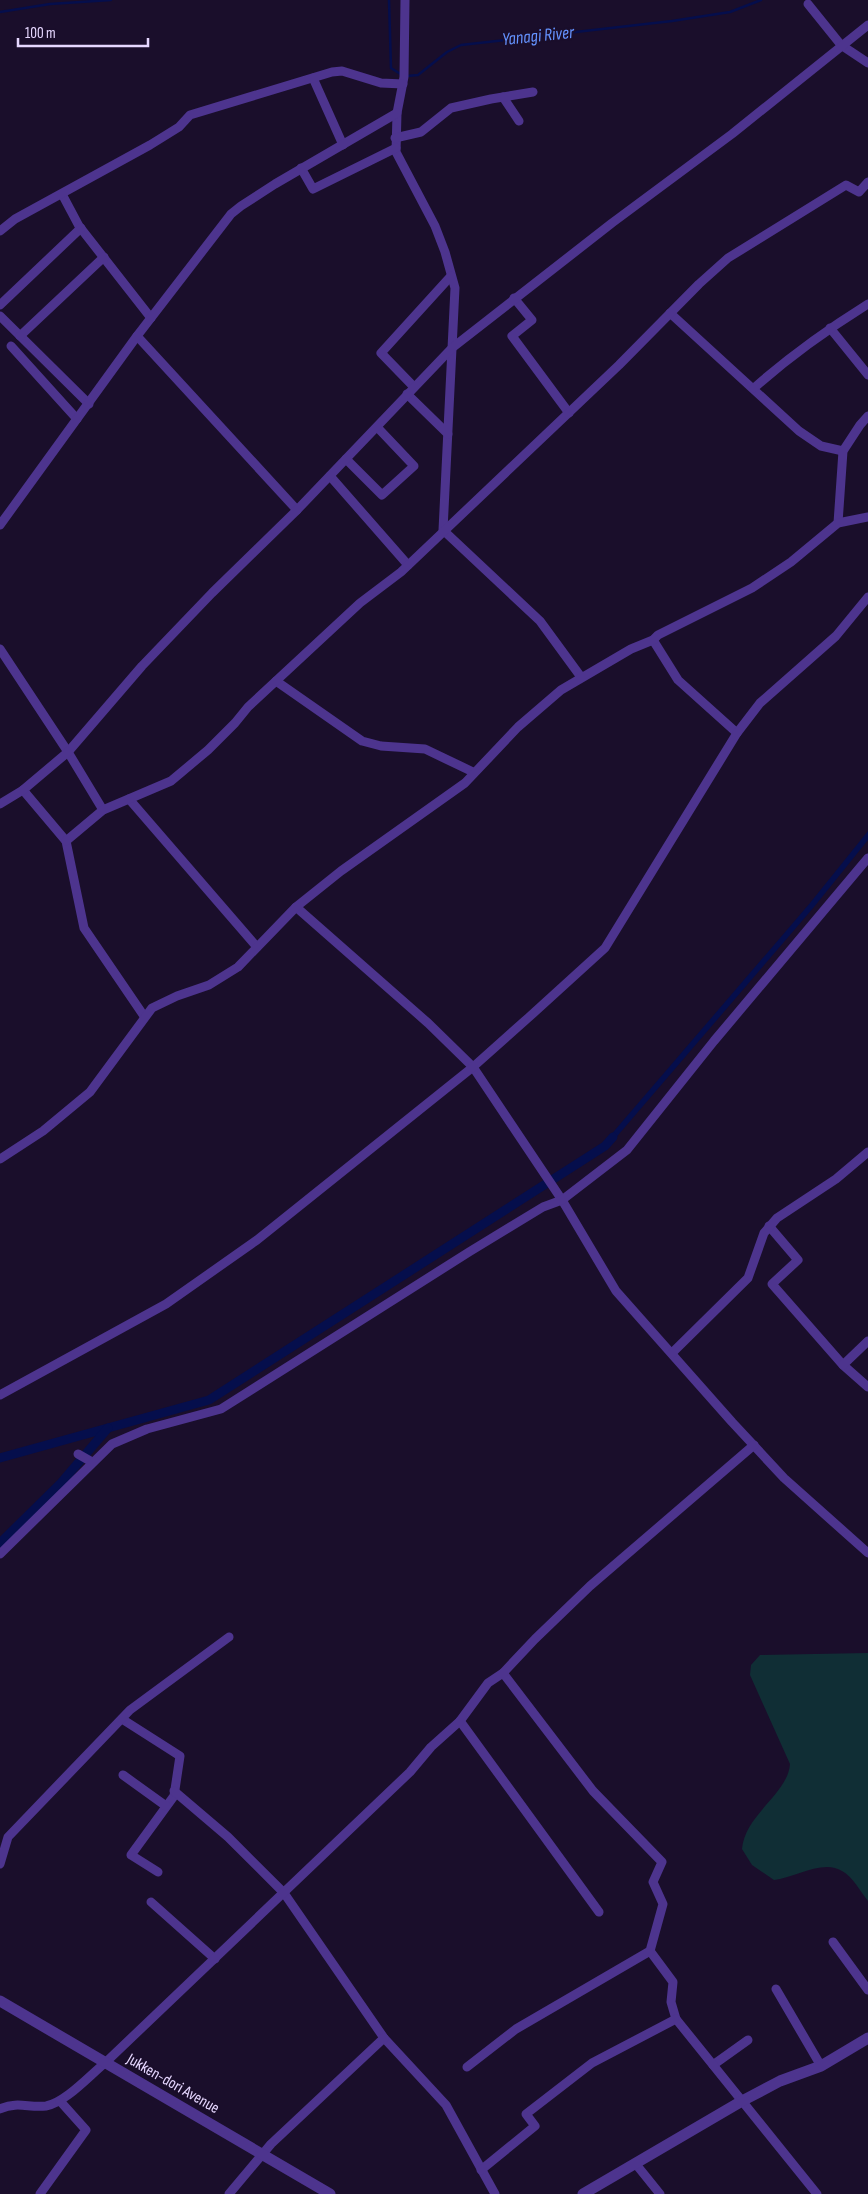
<svg xmlns="http://www.w3.org/2000/svg" width="868" height="2194" viewBox="0 0 868 2194" font-family="'Sofia Sans Condensed',sans-serif">
<style>
.green{fill:#102e35}
.water{fill:#050e4c}
.lines{fill:none;stroke-linecap:round;stroke-linejoin:round}
.stream{stroke:#050e4c;stroke-width:2.5}
.canal{stroke:#050e4c;stroke-width:9}
.minor{stroke:#4d348e;stroke-width:9}
.tertiary{stroke:#4d348e;stroke-width:11}
.labels{text-anchor:middle;dominant-baseline:central;stroke-width:4;stroke-linejoin:round;paint-order:stroke}
.street-label{font-size:16px;fill:#e6d7ff;stroke:#1a0e2b}
.water-label{font-size:18px;font-style:italic;fill:#6593ff;stroke:#1a0e2b}
</style>
<rect width="100%" height="100%" fill="#1a0e2b"/>
<path class="green" d="M868 1653V1901C860 1891 853 1877 842 1871 823 1859 794 1878 774 1880L752 1865 742 1849C745 1814 788 1794 790 1764L750 1675 751 1665 760 1655Z"/>
<path class="water" d="M868 831V840L814 907 607 1148 603 1144 810 903Z"/>
<g class="lines">
<g class="stream">
<path d="M389 0 391 68 402 75"/>
<path d="M0 12 50 4 111 0"/>
<path d="M407 76 418 75 447 52 461 45 672 21 730 12 761 0"/>
</g>
<g class="canal">
<path d="M0 1458 209 1400 605 1146 613 1137"/>
<path d="M0 1543 61 1483 108 1428"/>
</g>
<g class="minor">
<path d="M405 0 404 77 397 113 396 152 435 226 445 252 455 288 443 530 540 621 581 677"/>
<path d="M808 4 841 45 868 63"/>
<path d="M313 78 343 145"/>
<path d="M503 97 519 121"/>
<path d="M395 138 421 132 451 108 491 99 533 92"/>
<path d="M301 168 313 189 396 148"/>
<path d="M62 194 79 226 151 318"/>
<path d="M0 231 15 219 150 145 179 127 190 115 332 72 342 71 381 83 403 84"/>
<path d="M514 298 532 320 512 336 569 413"/>
<path d="M0 305 81 228"/>
<path d="M670 313 799 431 821 446 843 451"/>
<path d="M0 316 89 404"/>
<path d="M830 328 868 375"/>
<path d="M20 336 104 257"/>
<path d="M137 336 297 510"/>
<path d="M11 346 77 419"/>
<path d="M414 387 381 353 451 276"/>
<path d="M754 388C789 357 828 329 868 304"/>
<path d="M407 394 448 434"/>
<path d="M346 459 382 495 414 466 377 427"/>
<path d="M330 476 408 565"/>
<path d="M838 523 843 451 860 425 868 416"/>
<path d="M0 525 137 336 231 214 241 206 275 184 397 113"/>
<path d="M653 640 678 680 737 733"/>
<path d="M0 649 68 752 103 810"/>
<path d="M276 681 362 741 381 746 425 749 473 772"/>
<path d="M23 790 66 841 84 928 144 1016"/>
<path d="M129 799 257 947"/>
<path d="M0 804 23 790 68 752 142 666 212 593 297 510 452 348 612 223 732 134 868 25"/>
<path d="M66 841 103 810 171 781 208 750 235 723 248 707 360 603 401 572 619 365 699 284 728 258 846 185 859 192 868 182"/>
<path d="M296 907 428 1023 473 1067 562 1200 616 1291 732 1422 784 1478 868 1553"/>
<path d="M0 1159 43 1131 90 1092 152 1008 177 996 209 985 238 967 296 907 341 871 465 783 518 727 561 690 631 649 653 640 658 635 752 588 791 562 838 523 868 517"/>
<path d="M769 1226 798 1260 772 1284 843 1365 868 1387"/>
<path d="M672 1353 748 1278 764 1233 777 1218 836 1179 868 1152"/>
<path d="M843 1365 868 1341"/>
<path d="M0 1395 166 1304 257 1240 473 1067 528 1018 605 948 737 733 760 703 836 636 868 597"/>
<path d="M78 1454 92 1462"/>
<path d="M0 1554 112 1444 147 1429 221 1409 469 1252 543 1207 562 1200 627 1150 714 1041 868 858"/>
<path d="M122 1719 180 1756 174 1796 131 1855 158 1872"/>
<path d="M460 1721 599 1912"/>
<path d="M123 1775 166 1806"/>
<path d="M174 1791 228 1837 284 1893 384 2038 446 2105 495 2194"/>
<path d="M0 1864 8 1837 130 1710 229 1637"/>
<path d="M151 1902 215 1959"/>
<path d="M833 1942 868 1990"/>
<path d="M650 1951 673 1982 671 2002 676 2019"/>
<path d="M776 1989 821 2066"/>
<path d="M713 2065 748 2040"/>
<path d="M467 2067 516 2029 650 1951 663 1904 653 1882 662 1862 593 1791 503 1673"/>
<path d="M0 2109C18 2101 28 2108 46 2106 65 2103 90 2075 105 2063L410 1772 431 1747 460 1721 488 1683 503 1673 535 1639 590 1586 754 1445"/>
<path d="M635 2163 660 2194"/>
<path d="M481 2170 535 2126 526 2114 592 2063 676 2019 817 2194"/>
<path d="M40 2194 86 2130 60 2101"/>
<path d="M229 2194 271 2144 384 2038"/>
</g>
<g class="tertiary">
<path d="M0 2001 330 2194"/>
<path d="M583 2194 742 2101 780 2081 821 2066 868 2038"/>
</g>
</g>
<g class="labels">
<g class="street-label">
<text transform="translate(173 2084) rotate(30)">Jukken-dori Avenue</text>
</g>
<g class="water-label">
<text transform="translate(538 36) rotate(-6)">Yanagi River</text>
</g>
</g>
<path d="M18 38v8h130v-8" fill="none" stroke="#e6d7ff" stroke-width="2.5"/>
<text x="25" y="38" font-size="15" fill="#e6d7ff" stroke="#1a0e2b" stroke-width="4" paint-order="stroke">100 m</text>
</svg>
